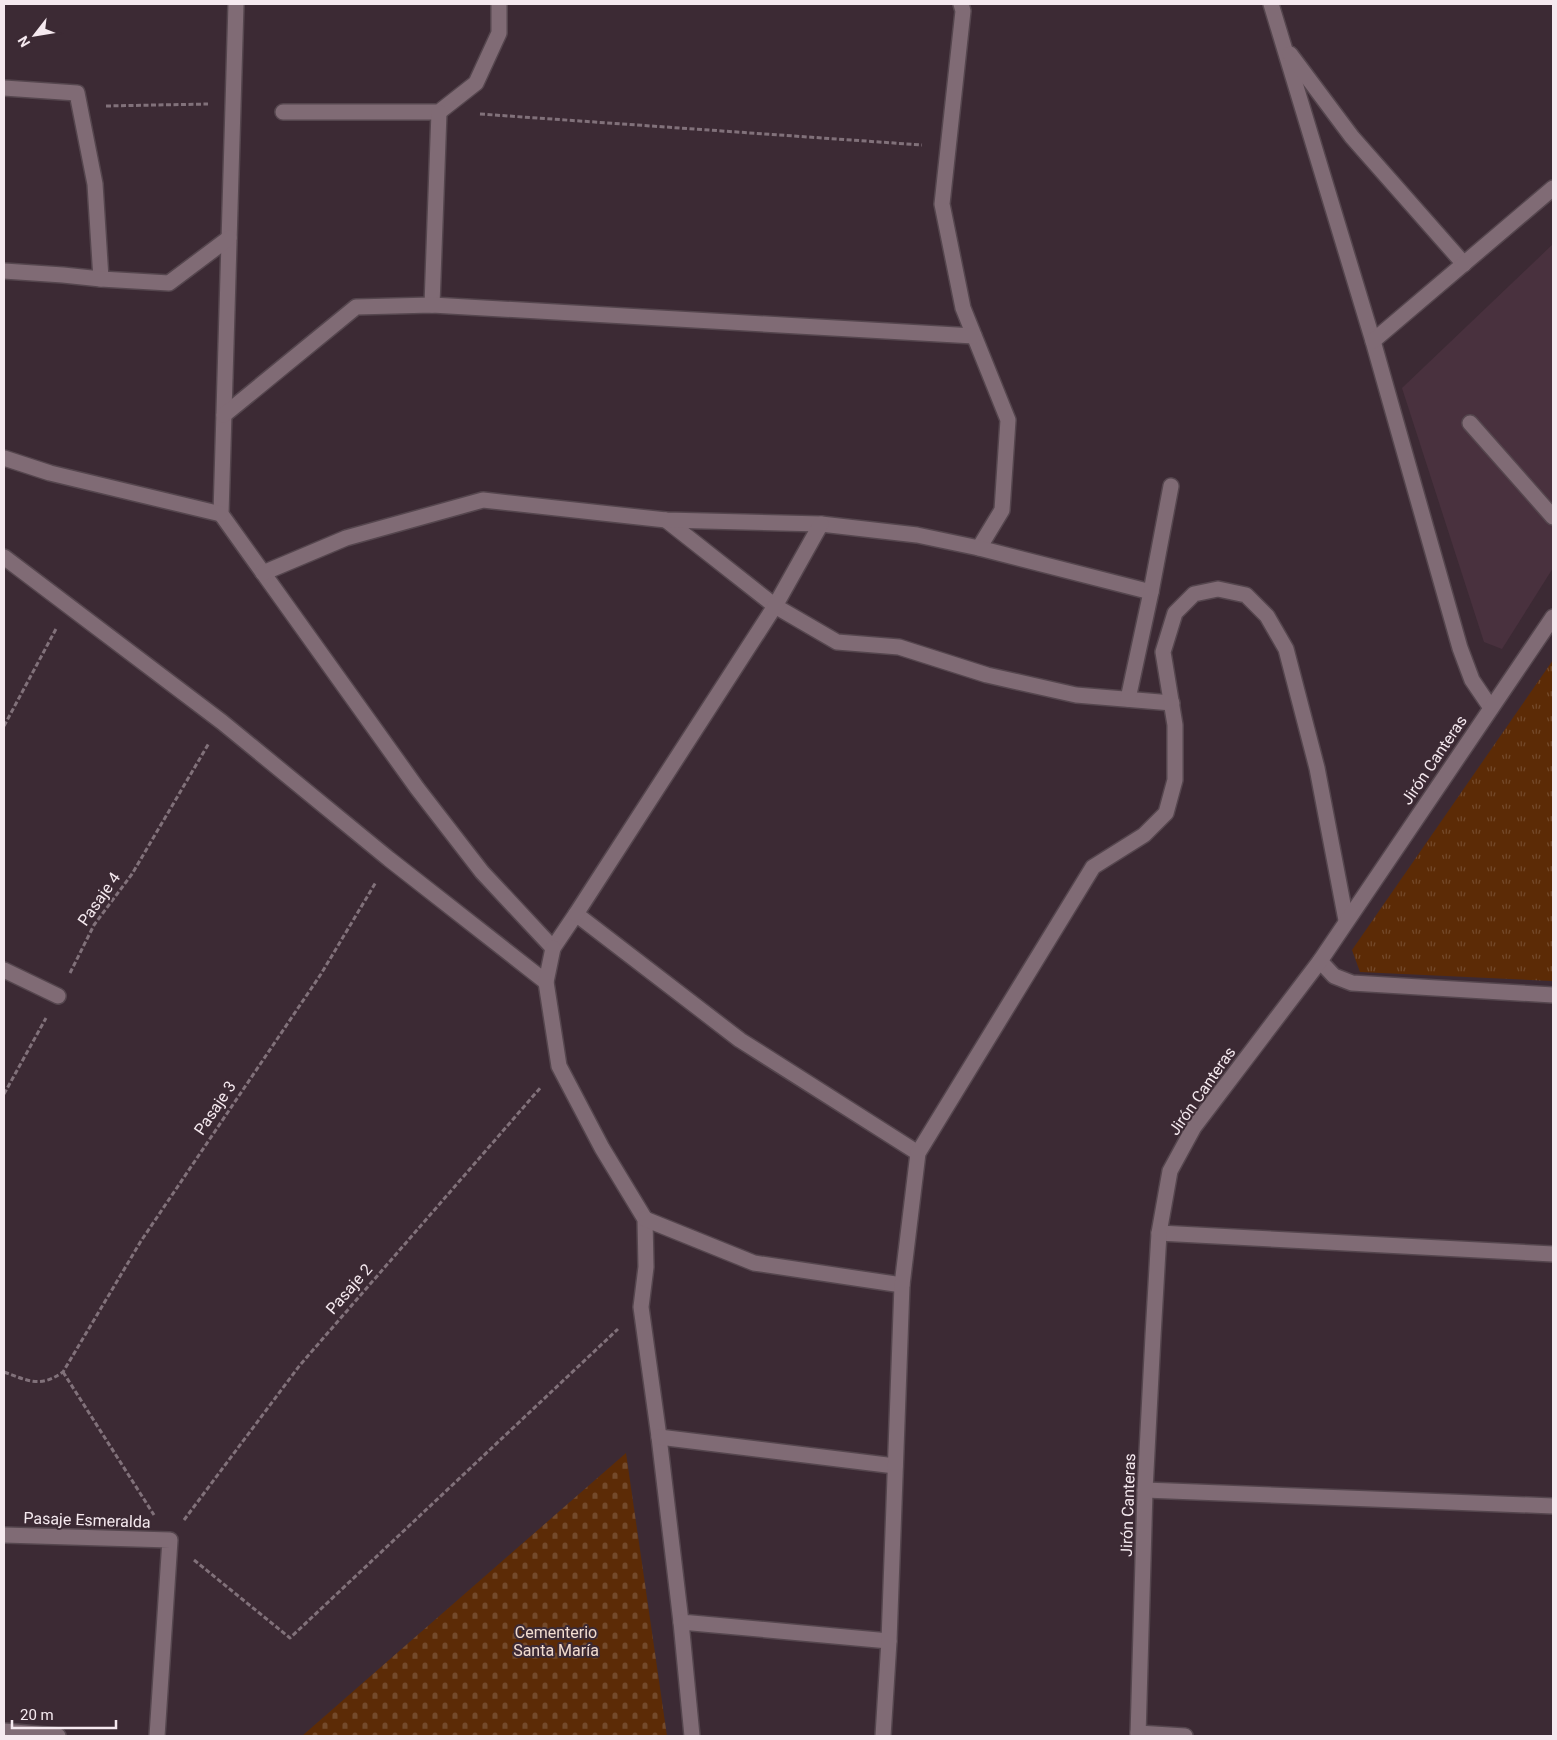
<svg xmlns="http://www.w3.org/2000/svg" width="1557" height="1740" viewBox="0 0 1557 1740" font-family="Roboto,sans-serif">
<style>
.built{fill:#49313e}
.grass{fill:url(#grass-tufts)}
.cemetery{fill:url(#cemetery-stones)}
.lines{fill:none;stroke-linecap:round;stroke-linejoin:round}
.lane-casing{stroke:#55464e;stroke-width:18}
.street-casing{stroke:#55464e;stroke-width:18}
.path{stroke:#81717a;stroke-width:3;stroke-dasharray:5 2.5;stroke-linecap:butt}
.lane{stroke:#806b75;stroke-width:15}
.street{stroke:#806b75;stroke-width:15}
.labels{text-anchor:middle;dominant-baseline:central;stroke-width:4;stroke-linejoin:round;paint-order:stroke}
.street-label{font-size:16px;fill:#f5e9ef;stroke:#3c2a34}
.park-label{font-size:16px;fill:#f2dccf;stroke:#3c2a34}
</style>
<defs>
<pattern id="grass-tufts" width="24" height="20" patternUnits="userSpaceOnUse" patternTransform="scale(1.25)"><rect width="24" height="20" fill="#5c2b06"/><path d="M3 7l-1-3M5 7V3M7 7l1-3M15 17l-1-3M17 17v-4M19 17l1-3" fill="none" stroke="#744a2b"/></pattern>
<pattern id="cemetery-stones" width="16" height="16" patternUnits="userSpaceOnUse" patternTransform="scale(1.25)"><rect width="16" height="16" fill="#5c2b06"/><path d="M2 7V4a2 2 0 0 1 4 0v3zM10 15v-3a2 2 0 0 1 4 0v3z" fill="#744a2b"/></pattern>
</defs>
<rect width="100%" height="100%" fill="#3c2a34"/>
<path class="built" d="M1553 244V568L1502 649 1484 642 1402 388Z"/>
<path class="grass" d="M1553 660V981L1360 972 1352 950Z"/>
<path class="cemetery" d="M626 1453 667 1736H302Z"/>
<g class="lines">
<defs>
<path id="lane" d="M1470 423 1553 517"/>
<g id="street">
<path d="M236 4 221 514 417 788 482 872 553 948 576 914 740 1040 918 1153"/>
<path d="M961 4 963 11 942 204 963 308 1008 420 1002 510 979 548"/>
<path d="M1271 4 1373 341 1460 648 1472 680 1491 708"/>
<path d="M1290 54 1352 137 1464 264"/>
<path d="M4 88 77 93 95 184 101 279"/>
<path d="M283 112H439L476 83 499 33V4"/>
<path d="M4 271 63 275 101 279 169 283 229 238"/>
<path d="M432 305 439 112"/>
<path d="M1373 341 1553 188"/>
<path d="M224 415 356 307 432 305 974 336"/>
<path d="M4 458 50 473 221 514"/>
<path d="M666 520 775 606 837 642 899 647 987 675 1076 695 1172 703"/>
<path d="M4 557 222 722 389 859 546 982"/>
<path d="M263 573 346 538 483 500 666 520 821 524 917 535 979 548 1151 592"/>
<path d="M1128 699 1151 592 1171 486"/>
<path d="M576 914 775 606 821 524"/>
<path d="M553 948 546 982 559 1066 602 1148 645 1219 646 1267 641 1307 659 1437 681 1622 889 1641"/>
<path d="M1320 961 1334 976 1352 983 1553 995"/>
<path d="M4 970 58 996"/>
<path d="M645 1219 754 1263 902 1285"/>
<path d="M1159 1233 1553 1254"/>
<path d="M659 1437 895 1466"/>
<path d="M1145 1490 1553 1506"/>
<path d="M4 1535 170 1540 157 1736"/>
<path d="M681 1622 692 1736"/>
<path d="M4 1731 58 1736"/>
<path d="M1138 1733 1185 1736"/>
<path d="M883 1736 889 1641 902 1285 918 1153 1093 867 1144 835 1166 813 1175 780V725L1163 652 1175 613 1194 594 1218 589 1246 595 1267 616 1286 649 1317 768 1346 920"/>
<path d="M1138 1736 1145 1490 1153 1336 1159 1233 1170 1171 1194 1127 1320 961 1553 617"/>
</g>
</defs>
<use href="#lane" class="lane-casing"/>
<use href="#street" class="street-casing"/>
<g class="path">
<path d="M106 106 208 104"/>
<path d="M480 114 922 145"/>
<path d="M4 726 57 627"/>
<path d="M70 973 94 925 132 874 209 743"/>
<path d="M4 1094 46 1018"/>
<path d="M4 1372C29 1381 40 1388 63 1372L141 1241 321 974 376 882"/>
<path d="M63 1372 154 1515"/>
<path d="M184 1520 300 1365 541 1087"/>
<path d="M194 1560 290 1638 618 1329"/>
</g>
<use href="#lane" class="lane"/>
<use href="#street" class="street"/>
</g>
<g class="labels">
<g class="street-label">
<text transform="translate(1434 760) rotate(-56)">Jirón Canteras</text>
<text transform="translate(99 899) rotate(-55)">Pasaje 4</text>
<text transform="translate(1202 1091) rotate(-55)">Jirón Canteras</text>
<text transform="translate(215 1108) rotate(-56)">Pasaje 3</text>
<text transform="translate(349 1289) rotate(-49)">Pasaje 2</text>
<text transform="translate(1128 1505) rotate(-88)">Jirón Canteras</text>
<text transform="translate(87 1520) rotate(2)">Pasaje Esmeralda</text>
</g>
<g class="park-label">
<text x="556" y="1632">Cementerio<tspan x="556" dy="18">Santa María</tspan></text>
</g>
</g>
<rect width="1557" height="1740" fill="none" stroke="#f5e9ef" stroke-width="10"/>
<g transform="translate(35 35) rotate(239)" stroke="#3c2a34" stroke-width="4" paint-order="stroke">
<path d="M0-4L9 19L0 12L-9 19Z" fill="#f5e9ef"/>
<text y="-8" font-size="14" font-weight="bold" text-anchor="middle" fill="#f5e9ef">N</text>
</g>
<path d="M12 1720v8h104v-8" fill="none" stroke="#f5e9ef" stroke-width="2.5"/>
<text x="20" y="1720" font-size="15" fill="#f5e9ef" stroke="#3c2a34" stroke-width="4" paint-order="stroke">20 m</text>
</svg>
